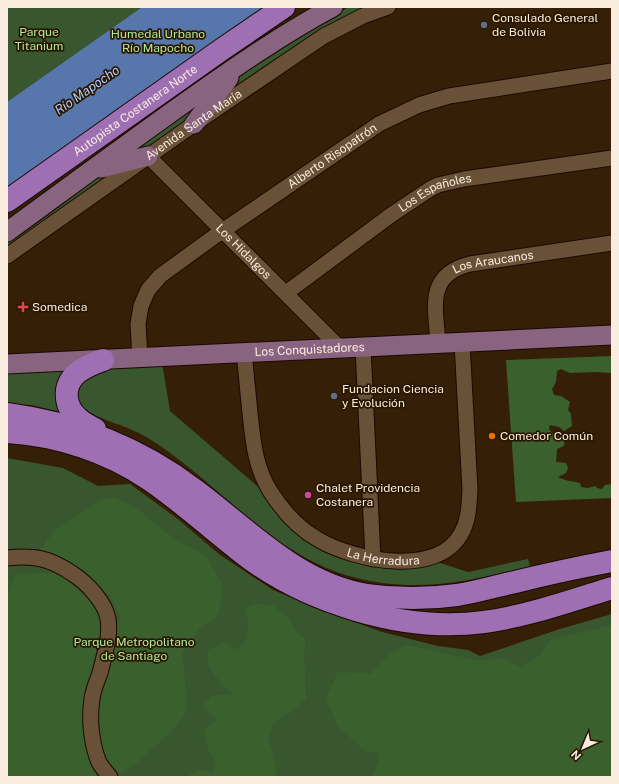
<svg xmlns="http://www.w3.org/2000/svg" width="619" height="784" viewBox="0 0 619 784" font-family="'Public Sans',sans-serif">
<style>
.green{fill:#39572f}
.forest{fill:#3a612d}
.water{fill:#5776ab}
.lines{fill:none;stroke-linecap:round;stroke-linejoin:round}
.minor-casing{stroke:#1b0900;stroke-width:17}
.major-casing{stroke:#1b0900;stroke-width:21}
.highway-casing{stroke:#1b0900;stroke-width:24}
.minor{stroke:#685137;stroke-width:15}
.major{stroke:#886481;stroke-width:19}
.highway{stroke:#9e70b3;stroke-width:22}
.service-dot{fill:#5c6f8a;stroke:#2a1700;stroke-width:1.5}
.health-dot{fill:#e0444e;stroke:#2a1700;stroke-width:1.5}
.food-dot{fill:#e8710a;stroke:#2a1700;stroke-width:1.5}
.hotel-dot{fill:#d1479c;stroke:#2a1700;stroke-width:1.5}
.labels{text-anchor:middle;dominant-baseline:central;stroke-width:3.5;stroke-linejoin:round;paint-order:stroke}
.poi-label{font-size:12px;fill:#faecde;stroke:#2a1700;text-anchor:start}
.park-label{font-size:12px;fill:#afea9c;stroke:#2a1700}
.street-label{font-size:12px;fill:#faecde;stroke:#2a1700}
.water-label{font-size:13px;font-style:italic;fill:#afcbfa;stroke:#2a1700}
</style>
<rect width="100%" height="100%" fill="#352007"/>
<g class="green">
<path d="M7 7H142L7 102Z"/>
<path d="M349 7H372L7 248V242L123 154 318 23Z"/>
<path d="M162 363 170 411 264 492 319 546 434 561 468 572 528 559 530 567C467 581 417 594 353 577 274 556 224 489 159 445 150 439 140 433 130 429 115 422 70 412 77 390 79 382 84 375 92 371 96 368 104 369 110 369 127 367 145 365 162 363Z"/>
<path d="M74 370 65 413 31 405 7 404V371Z"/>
<path d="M7 458 63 468 98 486 130 484 179 520 220 555 273 590 311 606 382 632 438 646 468 650 480 656 560 629 612 614V777H7Z"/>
</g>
<g class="forest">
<path d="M612 356V373L595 372 570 373 561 369 557 371 556 382 552 389 554 395 561 396 570 402 568 410 571 414 572 426 564 431 559 427 550 425 549 429 553 434 565 439 564 446 557 449 556 462 566 463 568 468 566 473 558 477C565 481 572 481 580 483L581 487 588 488 595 486 597 488 602 489 605 485 612 484V498L516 502 506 360Z"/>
<path d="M115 497 140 511 160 528 180 542 207 557 222 585 220 609 214 620 201 626 182 652 186 690V712L172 731 136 763 120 773 100 753 96 723 99 695 120 616 111 597 81 570 41 549 54 531 101 500Z"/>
<path d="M61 573 90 597 101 622 95 655 85 697 84 731 89 762 101 777H7V597L15 574Z"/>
<path d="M257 604 273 605 289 618 294 630 306 640 304 656 306 698 295 710 282 717 273 724 268 739 273 755 277 777H190V774L199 770 212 773 216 762 209 752 204 730 217 719 203 707 211 696 233 694 222 686 208 664V650L224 643 235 650 245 642 249 626 245 608Z"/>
<path d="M612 625V777H371L378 764 380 753 365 751 338 726 326 699 338 672 371 674 388 655 407 645 475 660 504 659 519 667 539 656 550 640Z"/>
</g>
<path class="water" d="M142 7H269L7 189V102Z"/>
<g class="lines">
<defs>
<g id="minor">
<path id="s1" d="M148 156 339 347"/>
<path id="s2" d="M7 256 194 124 324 36 363 16 388 7"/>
<path id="s3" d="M286 293 391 215 430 189 438 185 464 179 612 158"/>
<path id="s4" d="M438 343C436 309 425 275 470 264L612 243"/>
<path d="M363 347 373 559"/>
<path id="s5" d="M244 352C246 373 248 393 250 413 253 441 255 467 270 491 282 510 299 529 319 540 354 560 436 578 461 534 469 520 469 505 470 490L462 342"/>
<path id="s6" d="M140 358 138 324 141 306 148 290 160 276 215 236 379 124 419 105 449 96 612 71"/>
<path d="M7 558C34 555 50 558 73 574 87 583 105 602 108 619 111 636 104 656 100 673 97 681 93 690 92 699 89 718 91 741 98 760 100 766 106 772 110 777"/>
</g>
<g id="major">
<path d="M194 124 229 78"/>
<path d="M101 168 148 156"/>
<path d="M7 232C66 189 124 146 183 104 232 69 281 35 333 7"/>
<path id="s7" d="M7 364 612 335"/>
</g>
<g id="highway">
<path id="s8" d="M7 201 221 50 284 7"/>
<path d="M7 414C75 423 140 448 195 490 249 530 298 584 368 595 397 599 428 599 457 595 477 592 496 586 515 582 547 574 580 567 612 561"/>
<path d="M95 429C89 426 83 423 79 419 64 407 62 386 77 373 85 367 94 363 103 360"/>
<path d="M7 432C58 435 108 452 150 480 182 502 210 528 241 552 304 602 403 633 484 622 528 616 570 601 612 588"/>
</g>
</defs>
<use href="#minor" class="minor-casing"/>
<use href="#major" class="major-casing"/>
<use href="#highway" class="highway-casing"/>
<use href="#minor" class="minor"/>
<use href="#major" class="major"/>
<use href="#highway" class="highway"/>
</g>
<g class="service-dot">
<circle cx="484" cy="25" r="4"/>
<circle cx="334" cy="396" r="4"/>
</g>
<path class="health-dot" d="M21 301h4v4h4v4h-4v4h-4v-4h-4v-4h4z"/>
<circle class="food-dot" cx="492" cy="436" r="4"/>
<circle class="hotel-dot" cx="308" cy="495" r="4"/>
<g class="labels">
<g class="poi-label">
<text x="492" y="18">Consulado General<tspan x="492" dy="14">de Bolivia</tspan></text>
<text x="32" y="307">Somedica</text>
<text x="342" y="389">Fundacion Ciencia<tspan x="342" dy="14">y Evolución</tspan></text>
<text x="500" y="436">Comedor Común</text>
<text x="316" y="488">Chalet Providencia<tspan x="316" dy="14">Costanera</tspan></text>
</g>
<g class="park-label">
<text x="39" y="32">Parque<tspan x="39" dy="14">Titanium</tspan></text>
<text x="158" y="34">Humedal Urbano<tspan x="158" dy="14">Río Mapocho</tspan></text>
<text x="134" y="642">Parque Metropolitano<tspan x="134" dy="14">de Santiago</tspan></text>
</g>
<g class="street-label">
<text stroke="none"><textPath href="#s8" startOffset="157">Autopista Costanera Norte</textPath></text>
<text stroke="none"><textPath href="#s2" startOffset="228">Avenida Santa María</textPath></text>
<text stroke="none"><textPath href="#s6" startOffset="298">Alberto Risopatrón</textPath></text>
<text stroke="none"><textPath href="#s3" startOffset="181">Los Españoles</textPath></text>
<text stroke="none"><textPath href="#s1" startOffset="135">Los Hidalgos</textPath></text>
<text stroke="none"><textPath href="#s4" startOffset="120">Los Araucanos</textPath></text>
<text stroke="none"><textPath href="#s7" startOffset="303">Los Conquistadores</textPath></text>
<text stroke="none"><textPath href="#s5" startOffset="280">La Herradura</textPath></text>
</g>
<g class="water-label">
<text transform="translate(87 90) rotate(-35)">Río Mapocho</text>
</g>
</g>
<rect width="619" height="784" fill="none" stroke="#faecde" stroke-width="16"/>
<g transform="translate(583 748) rotate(224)" stroke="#2a1700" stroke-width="3" paint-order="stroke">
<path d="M0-3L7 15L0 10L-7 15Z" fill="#faecde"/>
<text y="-6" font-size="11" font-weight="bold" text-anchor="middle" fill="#faecde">N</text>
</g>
</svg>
